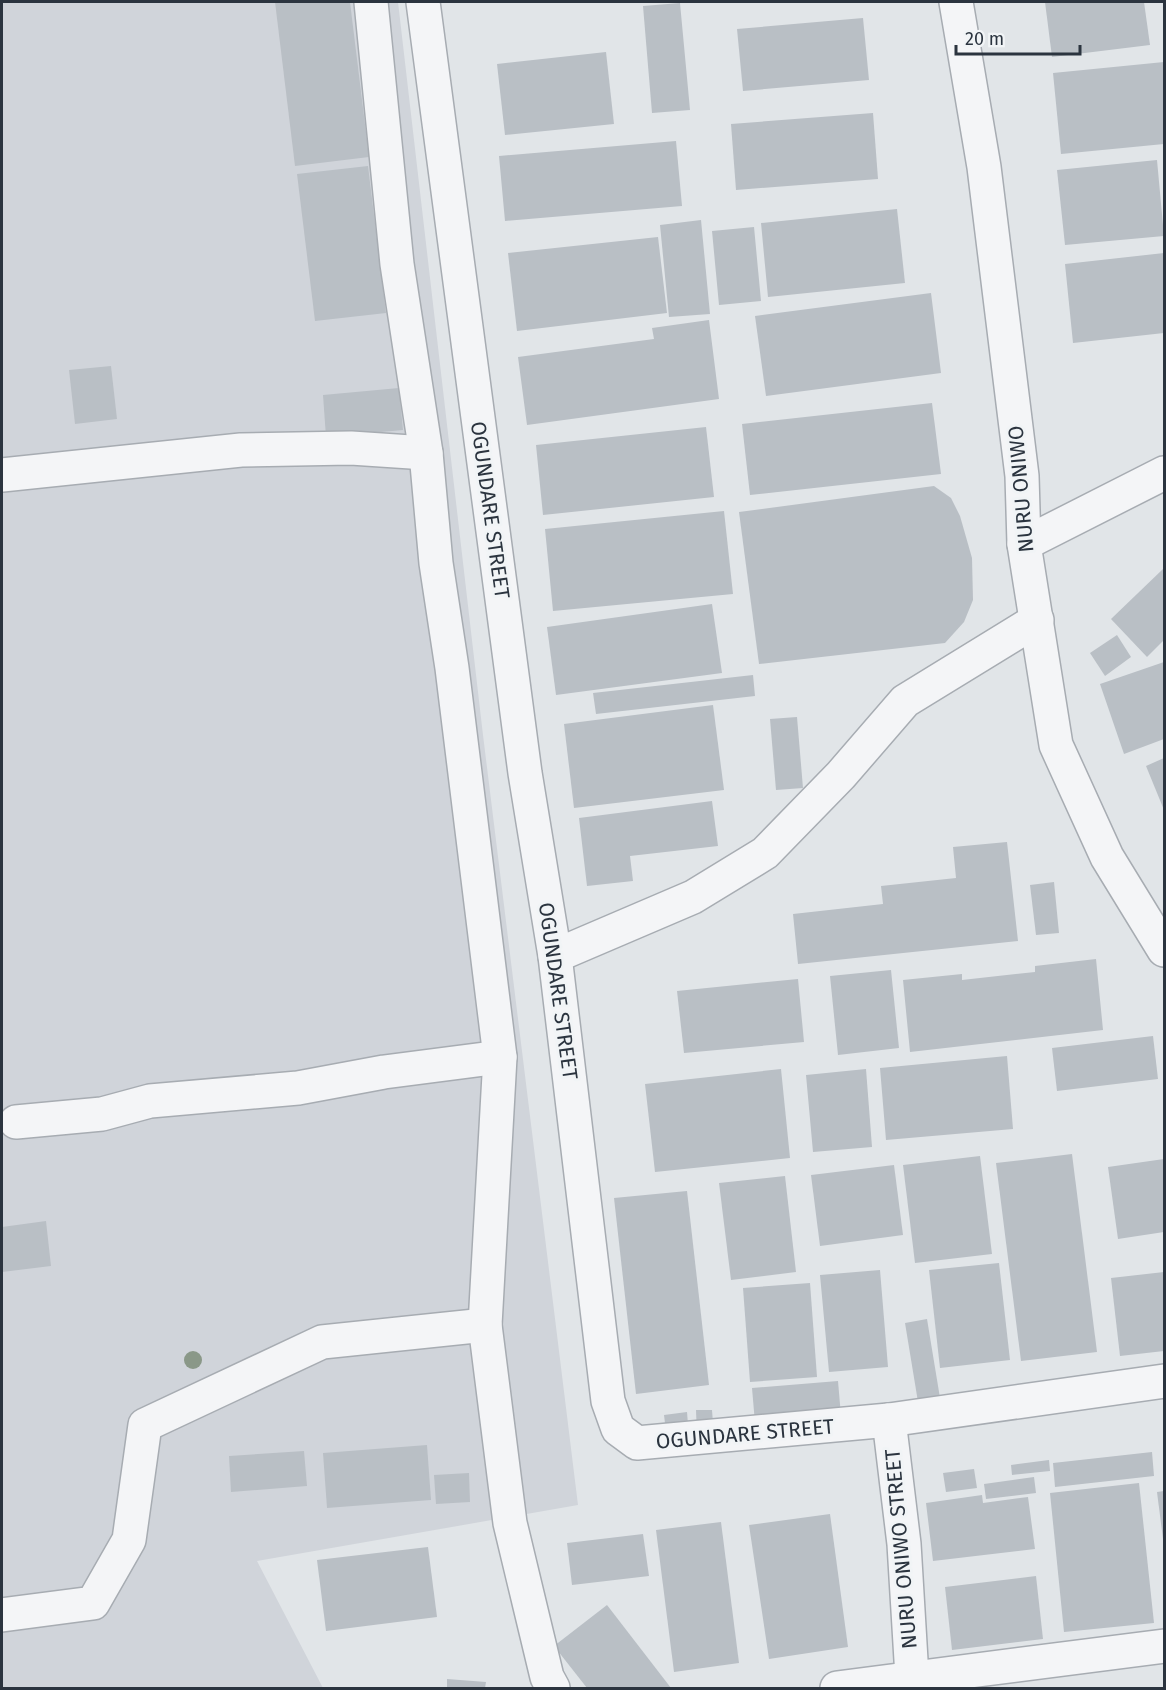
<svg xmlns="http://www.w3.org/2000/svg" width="1166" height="1690" viewBox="0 0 1166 1690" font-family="'Fira Sans',sans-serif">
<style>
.built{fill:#d0d4da}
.building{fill:#b9bfc5}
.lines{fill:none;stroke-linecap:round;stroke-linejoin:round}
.minor-casing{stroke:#a7acb2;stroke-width:36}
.minor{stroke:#f4f5f7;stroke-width:33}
.tree{fill:#8a9888}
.labels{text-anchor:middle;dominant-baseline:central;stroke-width:6;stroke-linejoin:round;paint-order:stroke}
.street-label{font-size:21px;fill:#2b343f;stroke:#f1f4f6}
</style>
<rect width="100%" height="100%" fill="#e1e5e8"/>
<path class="built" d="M2 2H398L483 735 578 1505 257 1561 323 1688H2Z"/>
<g class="building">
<path d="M275 2H350L369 157 295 166Z"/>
<path d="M1045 2H1144L1150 45 1052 57Z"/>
<path d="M680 3 690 110 652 113 643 6Z"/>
<path d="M863 18 869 80 743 91 737 29Z"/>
<path d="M606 52 614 124 505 135 497 64Z"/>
<path d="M1164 62V144L1061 154 1053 73Z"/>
<path d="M873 113 878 179 736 190 731 124Z"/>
<path d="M676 141 682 206 505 221 499 156Z"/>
<path d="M1157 160 1164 236 1065 245 1057 170Z"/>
<path d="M368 166 386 313 315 321 297 174Z"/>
<path d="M897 209 905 283 768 297 761 223Z"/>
<path d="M701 220 710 314 669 317 660 225Z"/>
<path d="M754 227 761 301 719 305 712 231Z"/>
<path d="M658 237 667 313 517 331 508 253Z"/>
<path d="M1164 253V333L1073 343 1065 264Z"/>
<path d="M931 293 941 373 766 396 755 316Z"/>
<path d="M709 320 719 399 527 425 518 357 654 339 652 328Z"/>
<path d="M111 366 117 419 75 424 69 370Z"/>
<path d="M399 388 403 430 326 437 323 395Z"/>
<path d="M932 403 941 474 750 495 742 424Z"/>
<path d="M706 427 714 497 543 515 536 445Z"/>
<path d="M934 486 951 498 960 516 972 558 973 600 964 622 945 643 759 664 739 512Z"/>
<path d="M724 511 733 594 553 611 545 529Z"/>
<path d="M1163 569 1164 640 1147 657 1111 619Z"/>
<path d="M712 604 722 673 556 695 547 627Z"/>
<path d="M1117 635 1131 657 1105 676 1090 653Z"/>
<path d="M1164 662V739L1124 754 1100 684Z"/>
<path d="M753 675 755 696 596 714 593 693Z"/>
<path d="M713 705 724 790 574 808 564 724Z"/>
<path d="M797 717 803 788 776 790 770 719Z"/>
<path d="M1164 758V810L1146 766Z"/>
<path d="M712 801 718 846 630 856 633 881 587 886 579 818Z"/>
<path d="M1007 842 1018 941 798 964 793 914 883 904 881 886 956 878 953 847Z"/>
<path d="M1054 882 1059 933 1036 935 1030 885Z"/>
<path d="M1096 959 1103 1030 910 1052 903 980 962 974V980L1035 972V966Z"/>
<path d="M891 970 899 1048 838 1055 830 976Z"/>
<path d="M798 979 804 1042 684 1053 677 991Z"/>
<path d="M1153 1036 1158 1079 1057 1091 1052 1048Z"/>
<path d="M1007 1056 1013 1129 886 1140 880 1068Z"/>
<path d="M781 1069 790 1158 655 1172 645 1084Z"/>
<path d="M866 1069 872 1147 813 1152 806 1075Z"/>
<path d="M1072 1154 1097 1352 1021 1361 996 1163Z"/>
<path d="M980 1156 992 1254 915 1263 903 1165Z"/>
<path d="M1164 1159V1232L1118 1239 1108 1167Z"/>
<path d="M894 1165 903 1235 820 1246 811 1175Z"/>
<path d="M785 1176 796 1272 731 1280 719 1183Z"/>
<path d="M687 1191 709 1385 636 1394 614 1198Z"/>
<path d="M46 1221 51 1266 2 1272V1227Z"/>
<path d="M999 1263 1010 1360 940 1368 929 1270Z"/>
<path d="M880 1270 888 1367 829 1372 820 1275Z"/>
<path d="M1164 1272V1351L1120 1356 1111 1278Z"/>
<path d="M810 1283 817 1377 750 1382 743 1288Z"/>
<path d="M927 1319 940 1398 918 1402 905 1323Z"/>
<path d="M838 1381 841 1416 755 1423 752 1388Z"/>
<path d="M696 1410H712L714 1436H697Z"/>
<path d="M687 1412 689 1437 667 1440 664 1415Z"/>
<path d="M427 1445 431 1500 327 1508 323 1453Z"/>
<path d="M304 1451 307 1486 231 1492 229 1456Z"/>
<path d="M1152 1452 1154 1476 1055 1487 1053 1463Z"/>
<path d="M1049 1460 1050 1471 1012 1475 1011 1465Z"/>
<path d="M974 1469 977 1488 946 1492 943 1473Z"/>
<path d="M469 1473 470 1502 436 1504 434 1475Z"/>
<path d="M1034 1477 1036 1493 986 1499 984 1484Z"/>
<path d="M1139 1483 1154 1623 1064 1632 1050 1493Z"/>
<path d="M1164 1491V1539H1163L1157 1492Z"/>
<path d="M982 1495 983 1503 1028 1497 1035 1549 933 1561 926 1503Z"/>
<path d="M830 1514 848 1647 769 1659 749 1525Z"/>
<path d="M721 1522 739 1663 674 1672 656 1530Z"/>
<path d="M643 1534 649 1576 572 1585 567 1543Z"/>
<path d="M428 1547 437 1617 326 1631 317 1560Z"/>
<path d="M1036 1576 1043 1639 952 1650 945 1587Z"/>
<path d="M607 1605 671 1688H587L554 1646Z"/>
<path d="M447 1679 486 1682 485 1688H447Z"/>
</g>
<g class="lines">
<defs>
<g id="minor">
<path d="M371 2 397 264 426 453 436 563 452 668 500 1057 485 1325 510 1523 547 1677 553 1688"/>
<path d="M423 2 525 773 555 956 608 1401 618 1429 637 1443 889 1420 1164 1381"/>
<path d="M956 2 984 167 1022 476 1024 544 1056 745 1107 857 1164 950"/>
<path d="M2 475 241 450 351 448 426 453"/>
<path d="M1024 544 1164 473"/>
<path d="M555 956 693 897 765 853 841 775 905 701 1037 620"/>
<path d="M16 1122 102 1114 150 1101 298 1088 384 1072 500 1057"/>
<path d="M889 1420 904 1544 912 1677"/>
<path d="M2 1615 93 1603 129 1540 145 1425 322 1342 485 1325"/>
<path d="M837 1688 1164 1646"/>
</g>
</defs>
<use href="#minor" class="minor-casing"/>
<use href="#minor" class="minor"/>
</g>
<circle class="tree" cx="193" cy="1360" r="9"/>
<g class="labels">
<g class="street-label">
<text transform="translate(1021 489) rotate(-95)">NURU ONIWO</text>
<text transform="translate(490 510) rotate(82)">OGUNDARE STREET</text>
<text transform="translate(558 991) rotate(82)">OGUNDARE STREET</text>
<text transform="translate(745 1434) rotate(-5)">OGUNDARE STREET</text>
<text transform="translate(901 1549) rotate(-95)">NURU ONIWO STREET</text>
</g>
</g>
<rect width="1166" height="1690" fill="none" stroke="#2b343f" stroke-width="6"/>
<path d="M956 45v9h124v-9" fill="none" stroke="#2b343f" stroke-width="3"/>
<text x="965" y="45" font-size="18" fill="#2b343f" stroke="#f1f4f6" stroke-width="4.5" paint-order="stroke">20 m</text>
</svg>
